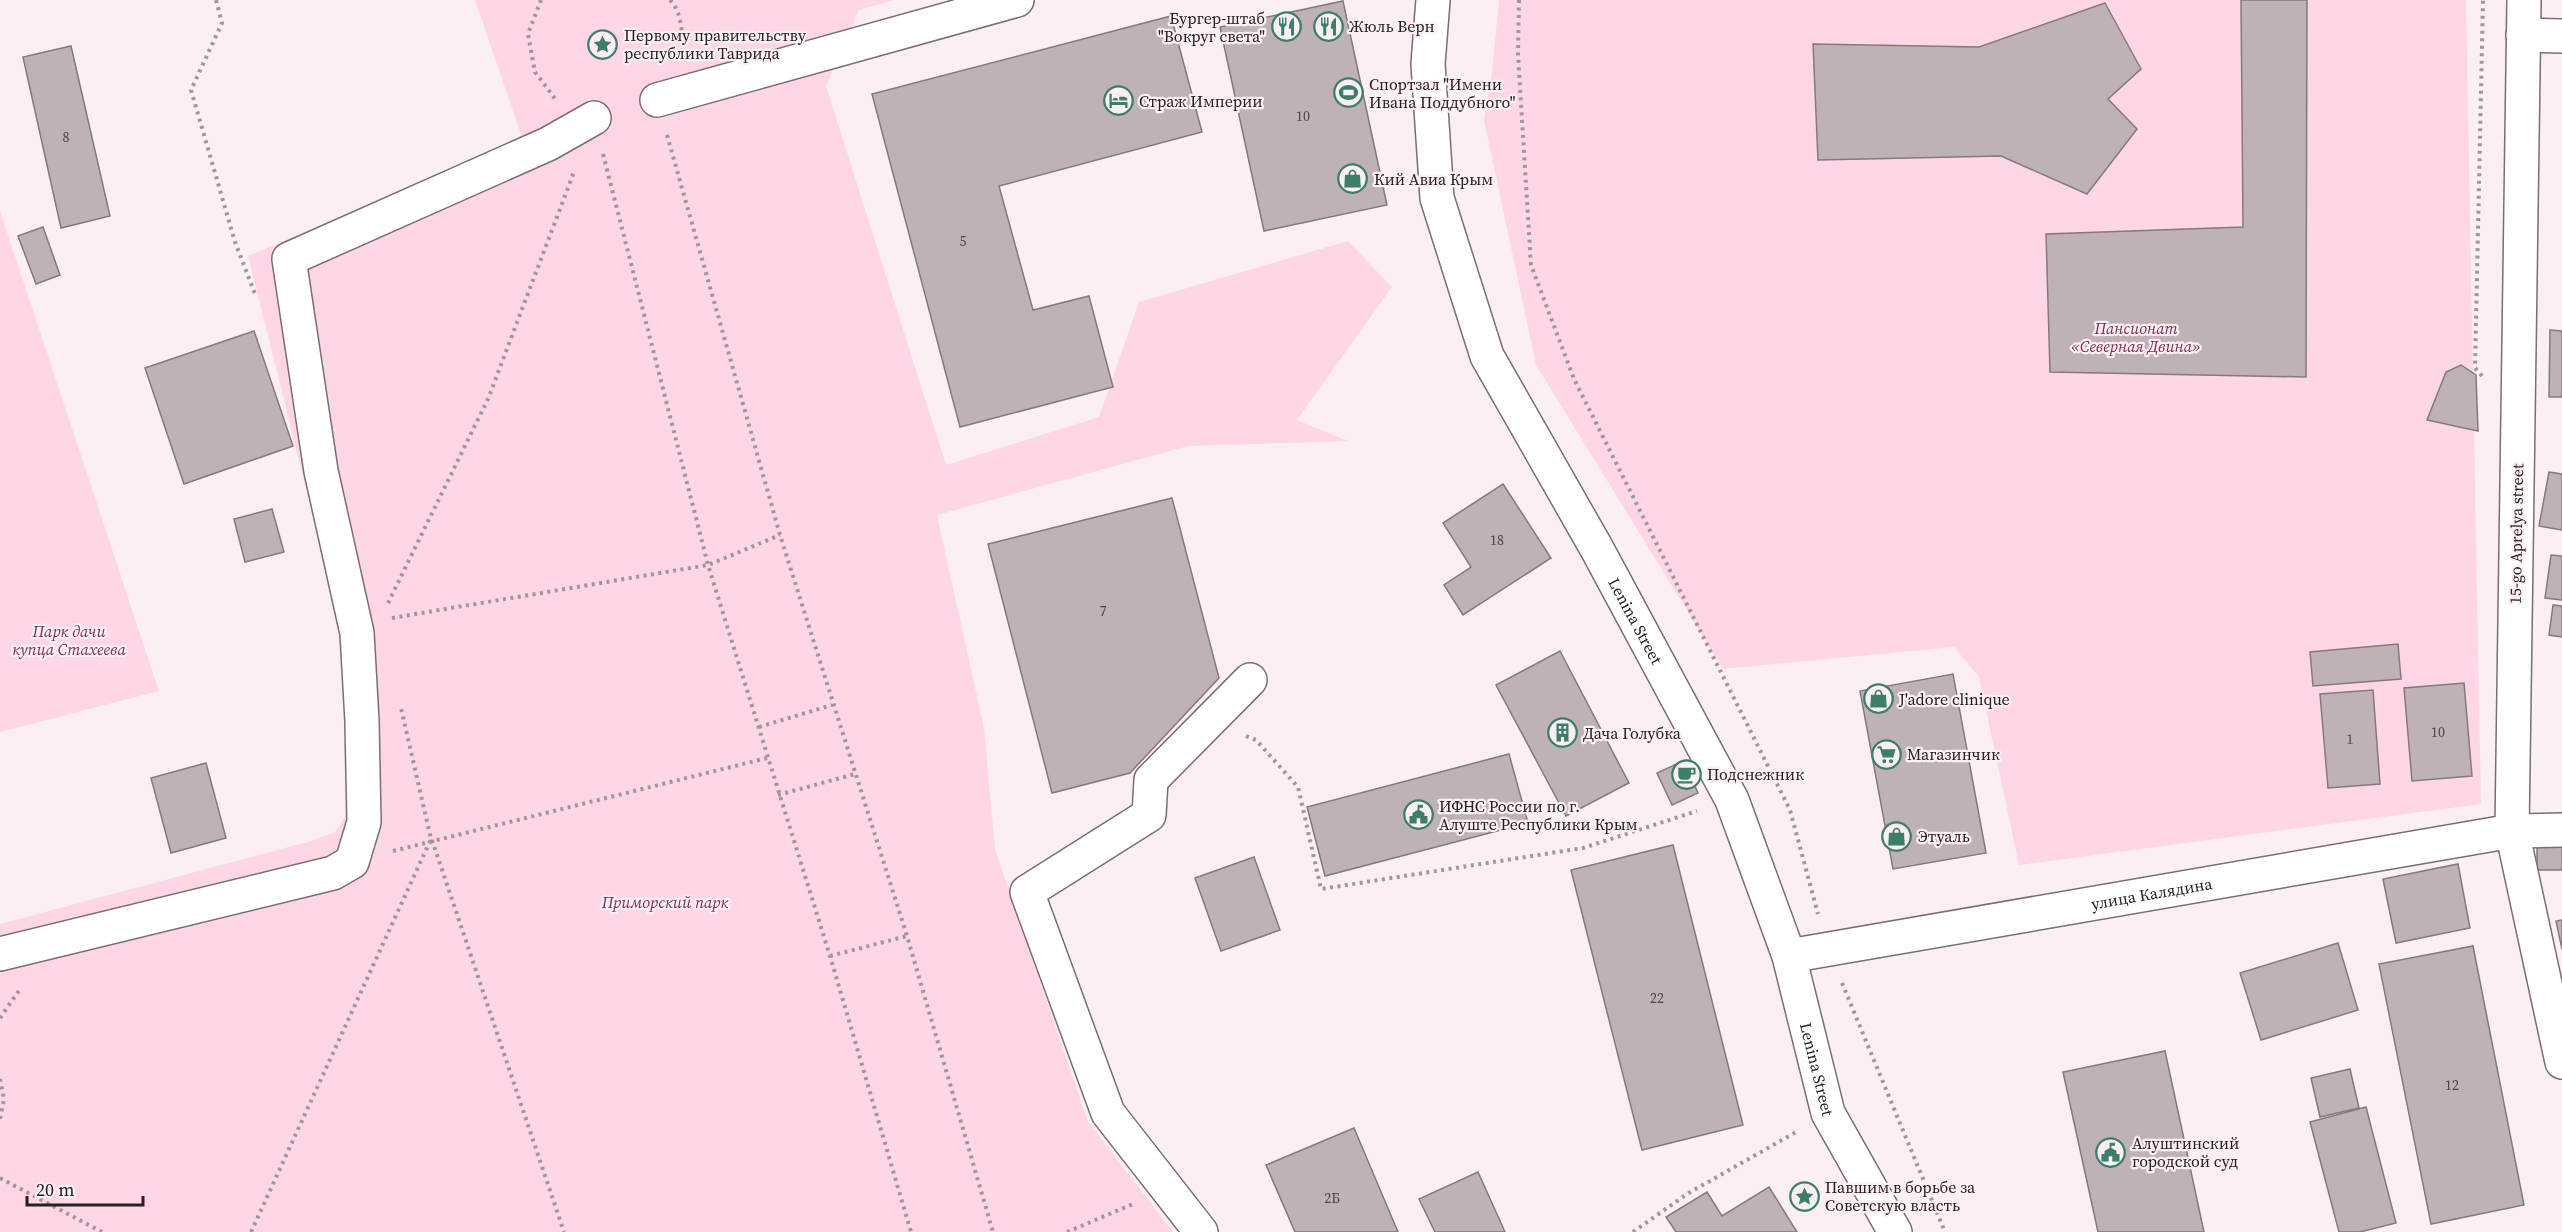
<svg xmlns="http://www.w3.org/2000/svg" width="2562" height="1232" viewBox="0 0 2562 1232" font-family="'Source Serif 4',serif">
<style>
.green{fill:#ffd6e5}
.building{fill:#bfb2b6;stroke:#85797d;stroke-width:1.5}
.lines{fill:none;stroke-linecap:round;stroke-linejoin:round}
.minor-casing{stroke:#7a6e73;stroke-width:36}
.path{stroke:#a0979a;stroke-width:4;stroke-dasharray:3 4.5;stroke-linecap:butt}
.minor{stroke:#fff;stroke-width:33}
.labels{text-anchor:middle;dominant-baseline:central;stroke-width:4.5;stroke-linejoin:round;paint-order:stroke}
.number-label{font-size:14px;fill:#4c4447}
.poi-label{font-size:16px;fill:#252022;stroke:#fceff3;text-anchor:start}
.park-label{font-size:16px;font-style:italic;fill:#7d2e53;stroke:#fceff3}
.street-label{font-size:16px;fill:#252022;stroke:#fceff3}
</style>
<rect width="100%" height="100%" fill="#fceff3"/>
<g class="green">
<path d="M475 0H894L859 10 826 86 946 465 1099 417 1139 302 1348 241 1392 287 1297 420 1348 441 1188 446 937 515 984 728 995 849 1088 1122 1173 1232H0V924L311 841 335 832 348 812 347 715 341 628 248 256 523 140Z"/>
<path d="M1499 0H2466L2481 804 2019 865 1979 677 1954 647 1723 669 1536 365 1484 120 1492 72Z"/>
<path d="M0 211 159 691 0 732Z"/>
</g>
<g class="building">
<path d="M2241 0H2307L2306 377 2050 372 2046 234 2243 227Z"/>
<path d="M1343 1 1387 205 1264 231 1220 27Z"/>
<path d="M2105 3 2141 69 2108 99 2137 129 2087 194 2001 156 1818 160 1813 44 1979 47Z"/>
<path d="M1171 16 1202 132 999 186 1033 310 1089 296 1113 387 960 427 872 94Z"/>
<path d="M71 46 110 216 61 228 23 57Z"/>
<path d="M43 227 60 275 36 284 18 236Z"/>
<path d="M2550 330 2562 331V397H2549Z"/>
<path d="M254 331 293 446 184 484 145 368Z"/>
<path d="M2461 365 2476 375 2478 431 2427 420 2446 372Z"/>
<path d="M2549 472 2562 474V530L2539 526Z"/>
<path d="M1503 484 1551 558 1463 615 1444 585 1471 567 1443 523Z"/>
<path d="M1172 498 1219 678 1130 773 1052 793 988 544Z"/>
<path d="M272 509 284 552 245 562 234 519Z"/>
<path d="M2551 555 2562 556V600L2545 598Z"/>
<path d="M2553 605 2562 606V637L2549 635Z"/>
<path d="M2398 644 2401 679 2313 686 2310 652Z"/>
<path d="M1560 651 1629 783 1566 816 1496 685Z"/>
<path d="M1953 674 1986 853 1893 869 1860 691Z"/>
<path d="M2464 683 2472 776 2412 781 2404 688Z"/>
<path d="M2373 690 2380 784 2328 788 2320 694Z"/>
<path d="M1509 754 1528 823 1325 876 1307 807Z"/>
<path d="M1683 761 1698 793 1672 805 1657 773Z"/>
<path d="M206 763 226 838 171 853 151 778Z"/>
<path d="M1673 845 1743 1125 1642 1150 1571 870Z"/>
<rect x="2537" y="846" width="25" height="24"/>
<path d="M1254 857 1280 930 1221 951 1195 878Z"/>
<path d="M2458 864 2470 928 2396 943 2383 879Z"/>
<path d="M2562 920V949L2556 921Z"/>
<path d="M2338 943 2358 1010 2261 1040 2240 973Z"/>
<path d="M2473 946 2524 1205 2431 1224 2379 964Z"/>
<path d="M2165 1051 2204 1232H2098L2063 1072Z"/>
<path d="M2350 1069 2359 1108 2320 1117 2311 1078Z"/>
<path d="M2366 1107 2396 1223 2360 1232H2339L2310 1122Z"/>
<path d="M1354 1128 1398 1232H1295L1266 1165Z"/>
<path d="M1478 1172 1505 1232H1435L1419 1199Z"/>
<path d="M1769 1187 1797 1232H1676L1666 1217 1707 1192 1722 1216Z"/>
</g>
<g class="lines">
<defs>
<g id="minor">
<path id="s1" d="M1433 0 1428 64 1437 198 1487 356 1597 549 1732 800 1789 956 1828 1113 1895 1232"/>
<path d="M2524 0 2512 831 2562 1062"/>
<path d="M2523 35 2562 36"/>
<path d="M657 100 1017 0"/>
<path d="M0 954 333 873 352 862 364 822 362 721 357 633 321 471 289 259 548 144 594 118"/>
<path id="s2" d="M1789 956 2512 831 2562 830"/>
<path d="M1201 1232 1108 1113 1027 892 1149 815 1151 780 1250 680"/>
</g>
</defs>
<use href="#minor" class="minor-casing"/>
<g class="path">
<path d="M216 0 222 23 191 90 235 242 255 294"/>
<path d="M541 0 528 34 535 72 556 100"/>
<path d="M670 0C683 13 683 39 682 56"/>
<path d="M1519 0 1518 55 1531 265 1574 379 1790 810 1818 914"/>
<path d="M667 135 780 535 907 936 993 1232"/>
<path d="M603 154 708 565 830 956 911 1232"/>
<path d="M2482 376 2475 368 2483 0"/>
<path d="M388 603 488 399 574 172"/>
<path d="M392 618 708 565 780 535"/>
<path d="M759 727 832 705"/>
<path d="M1246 736 1256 740 1298 787 1321 889 1583 848 1697 811"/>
<path d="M778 795 855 774"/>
<path d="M432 840 564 1232"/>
<path d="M393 851 767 758"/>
<path d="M830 956 907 936"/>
<path d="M1842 983 1945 1232"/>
<path d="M0 1018 20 989"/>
<path d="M0 1079 4 1099 0 1119"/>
<path d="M0 1178 102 1232"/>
<path d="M251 1232 431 839 401 708"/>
<path d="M1067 1232 1133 1204"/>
<path d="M1633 1232 1687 1194 1796 1132"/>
</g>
<use href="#minor" class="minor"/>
</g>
<defs>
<symbol id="restaurant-ring" viewBox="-11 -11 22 22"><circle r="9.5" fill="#fceff3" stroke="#3c7d6c" stroke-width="1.5"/><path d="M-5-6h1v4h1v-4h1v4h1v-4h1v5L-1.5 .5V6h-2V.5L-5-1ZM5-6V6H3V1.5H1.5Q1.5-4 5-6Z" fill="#3c7d6c"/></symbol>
<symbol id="sight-ring" viewBox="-11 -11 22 22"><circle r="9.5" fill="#fceff3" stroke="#3c7d6c" stroke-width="1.5"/><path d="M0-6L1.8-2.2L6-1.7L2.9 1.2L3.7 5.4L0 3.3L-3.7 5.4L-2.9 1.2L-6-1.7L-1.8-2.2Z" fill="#3c7d6c"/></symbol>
<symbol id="stadium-ring" viewBox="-11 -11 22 22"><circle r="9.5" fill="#fceff3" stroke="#3c7d6c" stroke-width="1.5"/><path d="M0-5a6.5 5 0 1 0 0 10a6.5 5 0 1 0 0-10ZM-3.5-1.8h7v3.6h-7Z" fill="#3c7d6c"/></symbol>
<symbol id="hotel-ring" viewBox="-11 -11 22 22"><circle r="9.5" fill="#fceff3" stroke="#3c7d6c" stroke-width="1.5"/><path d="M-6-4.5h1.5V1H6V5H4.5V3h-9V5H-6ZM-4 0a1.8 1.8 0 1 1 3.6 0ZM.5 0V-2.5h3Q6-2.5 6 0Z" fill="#3c7d6c"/></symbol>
<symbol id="shop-ring" viewBox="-11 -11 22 22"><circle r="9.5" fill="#fceff3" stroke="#3c7d6c" stroke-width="1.5"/><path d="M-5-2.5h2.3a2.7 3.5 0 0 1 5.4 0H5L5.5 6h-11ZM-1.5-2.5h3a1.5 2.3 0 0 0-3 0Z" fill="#3c7d6c"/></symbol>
<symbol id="building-ring" viewBox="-11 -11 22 22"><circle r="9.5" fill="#fceff3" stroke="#3c7d6c" stroke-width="1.5"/><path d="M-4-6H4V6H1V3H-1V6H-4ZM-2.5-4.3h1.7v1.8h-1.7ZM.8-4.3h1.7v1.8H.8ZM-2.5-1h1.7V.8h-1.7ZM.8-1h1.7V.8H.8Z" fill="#3c7d6c"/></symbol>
<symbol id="supermarket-ring" viewBox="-11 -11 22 22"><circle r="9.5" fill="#fceff3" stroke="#3c7d6c" stroke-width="1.5"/><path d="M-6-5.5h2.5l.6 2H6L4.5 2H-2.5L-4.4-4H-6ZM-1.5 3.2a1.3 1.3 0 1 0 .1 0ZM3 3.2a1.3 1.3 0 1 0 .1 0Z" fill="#3c7d6c"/></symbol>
<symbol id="cafe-ring" viewBox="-11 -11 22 22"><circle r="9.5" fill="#fceff3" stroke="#3c7d6c" stroke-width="1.5"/><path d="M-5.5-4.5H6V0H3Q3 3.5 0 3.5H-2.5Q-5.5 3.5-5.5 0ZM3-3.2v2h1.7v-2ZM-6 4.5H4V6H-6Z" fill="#3c7d6c"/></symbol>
<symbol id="civic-ring" viewBox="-11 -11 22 22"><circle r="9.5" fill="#fceff3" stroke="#3c7d6c" stroke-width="1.5"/><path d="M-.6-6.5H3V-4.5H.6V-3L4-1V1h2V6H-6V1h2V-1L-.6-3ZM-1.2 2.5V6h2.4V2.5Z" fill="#3c7d6c"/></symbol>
</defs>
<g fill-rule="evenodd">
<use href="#restaurant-ring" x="1312" y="10" width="33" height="33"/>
<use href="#restaurant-ring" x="1270" y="10" width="33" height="33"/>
<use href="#sight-ring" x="586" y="28" width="33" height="33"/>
<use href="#stadium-ring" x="1332" y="76" width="33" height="33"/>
<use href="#hotel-ring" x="1102" y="84" width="33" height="33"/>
<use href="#shop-ring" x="1336" y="162" width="33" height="33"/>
<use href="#shop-ring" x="1862" y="682" width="33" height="33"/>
<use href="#building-ring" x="1546" y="716" width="33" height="33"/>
<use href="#supermarket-ring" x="1870" y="738" width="33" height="33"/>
<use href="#cafe-ring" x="1670" y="758" width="33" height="33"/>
<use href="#civic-ring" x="1402" y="798" width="33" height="33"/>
<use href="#shop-ring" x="1880" y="820" width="33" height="33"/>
<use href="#civic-ring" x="2094" y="1136" width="33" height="33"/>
<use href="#sight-ring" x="1788" y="1180" width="33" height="33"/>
</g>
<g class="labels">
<g class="number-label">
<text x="1303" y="116">10</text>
<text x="66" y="137">8</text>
<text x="963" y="241">5</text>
<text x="1497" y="540">18</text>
<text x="1103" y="611">7</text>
<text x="2438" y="732">10</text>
<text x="2350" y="739">1</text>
<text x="1657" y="998">22</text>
<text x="2452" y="1085">12</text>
<text x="1332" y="1198">2Б</text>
</g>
<g class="poi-label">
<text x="1265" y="18" text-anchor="end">Бургер-штаб<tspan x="1265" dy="18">"Вокруг света"</tspan></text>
<text x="1349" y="26">Жюль Верн</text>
<text x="624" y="35">Первому правительству<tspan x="624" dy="18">республики Таврида</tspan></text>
<text x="1369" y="84">Спортзал "Имени<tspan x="1369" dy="18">Ивана Поддубного"</tspan></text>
<text x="1139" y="101">Страж Империи</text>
<text x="1374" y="179">Кий Авиа Крым</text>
<text x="1899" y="699">J'adore clinique</text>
<text x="1583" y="733">Дача Голубка</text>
<text x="1907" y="754">Магазинчик</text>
<text x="1707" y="774">Подснежник</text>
<text x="1439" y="806">ИФНС России по г.<tspan x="1439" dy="18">Алуште Республики Крым</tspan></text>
<text x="1918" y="836">Этуаль</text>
<text x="2132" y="1143">Алуштинский<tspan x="2132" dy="18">городской суд</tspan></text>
<text x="1825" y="1187">Павшим в борьбе за<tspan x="1825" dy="18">Советскую власть</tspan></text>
</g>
<g class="park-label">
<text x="2136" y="328">Пансионат<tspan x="2136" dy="18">«Северная Двина»</tspan></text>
<text x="69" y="631">Парк дачи<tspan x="69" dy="18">купца Стахеева</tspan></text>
<text x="665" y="902">Приморский парк</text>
</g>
<g class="street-label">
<text transform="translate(2516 534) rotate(-89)">15-go Aprelya street</text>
<text stroke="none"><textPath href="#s1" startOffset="668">Lenina Street</textPath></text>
<text stroke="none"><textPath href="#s2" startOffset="368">улица Калядина</textPath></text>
<text stroke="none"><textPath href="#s1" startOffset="1154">Lenina Street</textPath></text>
</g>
</g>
<path d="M27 1196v9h116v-9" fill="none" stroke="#252022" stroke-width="3"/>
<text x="36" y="1196" font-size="18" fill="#252022" stroke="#fceff3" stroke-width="4.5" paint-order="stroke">20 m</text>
</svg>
